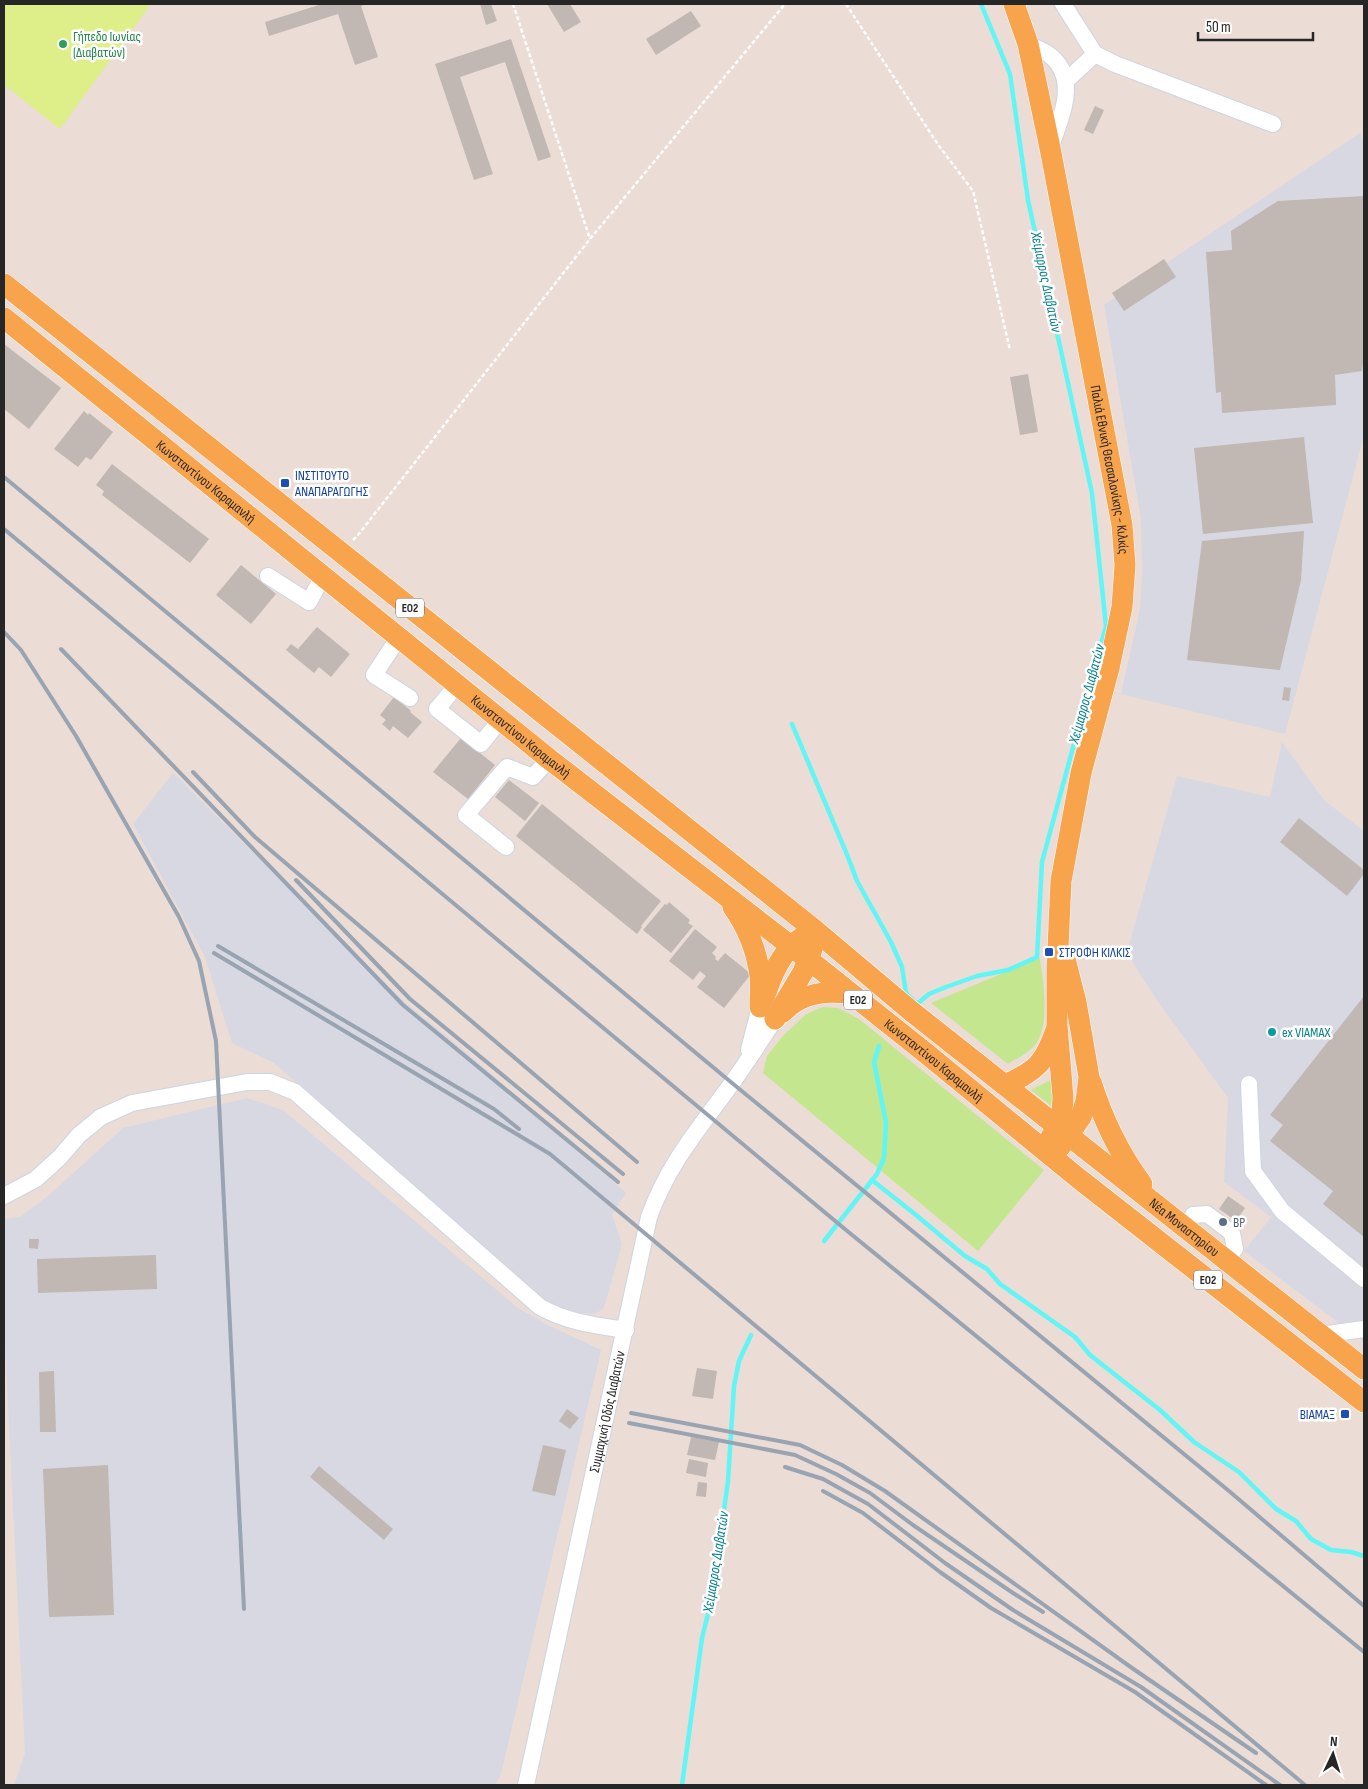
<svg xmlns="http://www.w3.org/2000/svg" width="1368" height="1789" viewBox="0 0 1368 1789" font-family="'Sofia Sans Condensed',sans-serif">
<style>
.industrial{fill:#d8d8e2}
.green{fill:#c3e68e}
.pitch{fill:#deee89}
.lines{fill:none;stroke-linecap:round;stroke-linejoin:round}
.stream{stroke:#61f5f5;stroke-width:4.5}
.building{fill:#c1b7b3}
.minor-casing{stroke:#ccd5e1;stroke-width:18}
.major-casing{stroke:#fff;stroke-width:22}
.path{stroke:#fff;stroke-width:2.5;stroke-dasharray:4 2.5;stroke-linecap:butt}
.minor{stroke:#fff;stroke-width:16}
.major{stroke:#f8a44d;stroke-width:21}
.rail{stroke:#99a4b2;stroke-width:4}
.leisure-dot{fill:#2e9e5b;stroke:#fff;stroke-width:2}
.transit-dot{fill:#1a4fb4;stroke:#fff;stroke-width:2}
.culture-dot{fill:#0f9aa8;stroke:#fff;stroke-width:2}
.service-dot{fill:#5c6f8a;stroke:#fff;stroke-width:2}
.labels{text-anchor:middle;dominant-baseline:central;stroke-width:5;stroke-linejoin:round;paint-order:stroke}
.shield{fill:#fff;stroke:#676767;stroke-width:1}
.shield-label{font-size:12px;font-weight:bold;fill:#262626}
.leisure-label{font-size:14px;fill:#27864d;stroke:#fff;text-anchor:start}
.street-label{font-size:14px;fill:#262626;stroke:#fff}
.transit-label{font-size:14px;fill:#164399;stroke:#fff;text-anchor:start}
.culture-label{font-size:14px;fill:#0d838f;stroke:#fff;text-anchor:start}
.service-label{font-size:14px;fill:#4e5e75;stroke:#fff;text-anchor:start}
.water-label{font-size:15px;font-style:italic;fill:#06828d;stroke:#fff}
</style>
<rect width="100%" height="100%" fill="#ebdcd6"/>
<g class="industrial">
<path d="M1360 133 1364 142V435L1285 734 1121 694 1140 609 1142 574 1141 519 1104 305Z"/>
<path d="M1282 742 1325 801 1364 831V1342L1244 1251 1271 1217 1224 1182 1228 1098 1159 1003 1141 976 1127 952 1177 776 1270 797Z"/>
<path d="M173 773 405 1002 472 1057 626 1193 612 1215 622 1244 604 1308 595 1314 572 1312 550 1304 274 1063 232 1043 205 957 133 824Z"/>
<path d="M247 1098 283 1110 518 1308 546 1324 601 1350 501 1774 495 1785H14L25 1753 4 1323V1219L20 1217 48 1196 123 1128Z"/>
</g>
<g class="green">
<path d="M1040 958C1043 982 1051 1027 1034 1046 1028 1053 1016 1059 1008 1064L931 1003Z"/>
<path d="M823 1007 838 1008 859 1019 1044 1170 978 1251 763 1073 767 1056 782 1037 806 1014Z"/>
<path d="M1052 1079 1054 1108 1031 1090Z"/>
</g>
<path class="pitch" d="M4 4H151L60 129 4 85Z"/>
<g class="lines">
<g class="stream">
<path d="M792 724 848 857 857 881 891 942 902 967 906 993 917 1004 929 994 946 987 977 976 1008 970 1037 957 1042 862 1106 626 1092 493 1028 200 1010 74 981 4"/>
<path d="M872 1180 916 1215 965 1256 987 1269 1000 1284 1075 1337 1090 1355 1160 1410 1194 1442 1239 1472 1276 1509 1296 1521 1311 1539 1331 1550 1351 1552 1364 1556"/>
<path d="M824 1241 877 1174 884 1158 886 1123 874 1062 879 1046"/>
<path d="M682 1785 702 1638 712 1598 728 1481 734 1386 739 1361 751 1335"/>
</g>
</g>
<g class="building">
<path d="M322 4H367L361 6 378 57 355 65 338 14 269 36 265 22Z"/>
<path d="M480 4H491L497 21 486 25Z"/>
<path d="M547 4H570L581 22 564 32Z"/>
<path d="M691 11 701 26 656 55 646 39Z"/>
<path d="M511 39 551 157 538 161 505 62 460 77 493 174 474 180 435 64Z"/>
<path d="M1095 106 1104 110 1093 134 1084 130Z"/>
<path d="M1364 196V355L1362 371 1335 375 1336 405 1222 413 1221 392 1216 393 1206 252 1232 250 1231 231 1278 201Z"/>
<path d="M1164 259 1176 277 1124 311 1112 293Z"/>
<path d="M4 344 61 388 29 429 4 409Z"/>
<path d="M1028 374 1038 432 1020 435 1010 377Z"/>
<path d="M84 411 88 415 89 413 113 432 91 460 86 457 78 467 54 449Z"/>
<path d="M1304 437 1313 523 1203 534 1194 448Z"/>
<path d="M112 464 209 539 190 563 102 495 104 491 96 485Z"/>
<path d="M1304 531 1301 580 1280 670 1187 660 1202 541Z"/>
<path d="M241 565 276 594 251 624 216 595Z"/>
<path d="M317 627 350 654 331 677 319 667 314 673 286 650 291 644 298 649Z"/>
<path d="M1284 687 1291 688 1289 701 1282 700Z"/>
<path d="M394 697 411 711 410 712 422 722 408 738 393 726 390 731 382 724 386 720 380 715Z"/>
<path d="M461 738 495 765 468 799 433 772Z"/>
<path d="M509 780 539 803 525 821 495 797Z"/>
<path d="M542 804 661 901 641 926 642 927 637 934 516 836Z"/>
<path d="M1299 818 1364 870V874L1347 896 1280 842Z"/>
<path d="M669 902 690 920 688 923 693 926 671 953 643 930 665 904 667 905Z"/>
<path d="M695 929 717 947 712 953 716 957 715 959 718 961 725 953 751 974 724 1008 697 987 706 976 700 971 693 980 669 961Z"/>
<path d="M1364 996V1237L1323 1204 1333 1191 1270 1141 1283 1125 1270 1115Z"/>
<path d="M1228 1196 1245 1208 1236 1221 1219 1209Z"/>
<path d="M29 1239H39L38 1249 29 1248Z"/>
<path d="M156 1255 157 1289 38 1293 37 1259Z"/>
<path d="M697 1368 717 1371 713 1399 692 1396Z"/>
<path d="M54 1371 56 1432H40L39 1372Z"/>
<path d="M567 1409 579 1418 570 1429 559 1421Z"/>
<path d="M691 1437 719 1442 715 1460 687 1455Z"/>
<path d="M543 1445 566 1450 555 1496 532 1491Z"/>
<path d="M689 1459 708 1463 706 1477 686 1473Z"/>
<path d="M108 1465 114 1615 49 1617 43 1469Z"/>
<path d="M319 1466 393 1529 384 1540 310 1477Z"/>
<path d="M698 1482 707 1483 706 1497 696 1496Z"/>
</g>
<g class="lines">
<defs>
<g id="minor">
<path d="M1063 4 1095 54"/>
<path d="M1028 44C1036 48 1046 51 1052 57 1079 81 1060 121 1050 148"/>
<path d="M1066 81 1095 54 1115 64 1273 124"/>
<path d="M268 576 309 602 323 576"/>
<path d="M399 637 374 675 410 698"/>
<path d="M458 684 437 709 481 744 501 719"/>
<path d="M506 847 466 815 507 767 533 777 549 759"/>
<path d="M749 1050 760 1007"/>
<path d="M1249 1084 1253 1171 1282 1211 1364 1279"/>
<path d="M4 1196 36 1179 60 1157 79 1135 101 1117 132 1103 247 1082H270L295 1092 540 1307C570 1323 593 1325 626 1330"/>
<path d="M1193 1215 1207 1214 1232 1233 1235 1249"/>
<path d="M1320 1335 1364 1329"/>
<path id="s1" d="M526 1785 649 1217C669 1162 699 1129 732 1083 747 1062 761 1040 775 1019"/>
</g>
<g id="major">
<path id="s2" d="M1014 4 1028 44 1050 148 1122 525 1125 565 1122 607 1109 668 1081 773 1061 881 1057 970V1025L1063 1098 1062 1112 1058 1127 1051 1137"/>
<path id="s3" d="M4 284 816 931 911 1011 1364 1369"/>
<path id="s4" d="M4 318 549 759 809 960 927 1054 1078 1178 1364 1402"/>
<path d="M733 907C747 927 757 952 760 976 761 986 760 997 760 1007"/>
<path d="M764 998C772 975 780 953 801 938"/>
<path d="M783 1012C801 993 827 990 851 994"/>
<path d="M775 1019 803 972 812 949"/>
<path d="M1091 1082C1103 1120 1118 1152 1142 1184"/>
<path d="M1005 1085C1037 1070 1044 1064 1056 1030"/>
<path d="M1060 1147 1081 1117 1086 1101 1089 1077 1076 1002 1064 955"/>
</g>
</defs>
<use href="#minor" class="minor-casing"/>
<use href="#major" class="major-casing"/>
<g class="path">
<path d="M513 4 590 239"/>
<path d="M846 4 939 146 973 191 1010 350"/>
<path d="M353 540 358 535 590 239 785 4"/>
</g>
<use href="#minor" class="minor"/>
<use href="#major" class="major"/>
<g class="rail">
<path d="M4 477 732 1083 1229 1491 1364 1606"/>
<path d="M4 529 846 1230 1364 1652"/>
<path d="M4 632 21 650 76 736 179 917 199 961 216 1041 244 1609"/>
<path d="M61 649 403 1005 618 1182"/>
<path d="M193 772 255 837 637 1162"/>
<path d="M296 880 410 999 623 1174"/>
<path d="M218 946 494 1109 519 1129"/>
<path d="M214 953 550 1154 1305 1785"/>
<path d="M631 1413 800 1445 842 1465 885 1491 1132 1668 1256 1753"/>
<path d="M629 1423 795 1455 836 1474 870 1493 913 1525 1013 1593 1043 1612"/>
<path d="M785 1467 823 1479 868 1504 945 1563 1013 1610 1141 1687 1280 1785"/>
<path d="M823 1491 863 1513 940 1572 991 1608 1135 1692 1266 1785"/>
</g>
</g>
<circle class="leisure-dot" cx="63" cy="44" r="5"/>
<g class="transit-dot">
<rect x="280" y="478" width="10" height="10" rx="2.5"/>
<rect x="1044" y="947" width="10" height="10" rx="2.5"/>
<rect x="1340" y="1409" width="10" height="10" rx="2.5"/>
</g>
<circle class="culture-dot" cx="1272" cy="1032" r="5"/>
<circle class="service-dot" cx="1223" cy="1222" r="5"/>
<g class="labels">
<g class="shield">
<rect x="396" y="598.5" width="28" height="19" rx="4"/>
<rect x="844" y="990.5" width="28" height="19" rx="4"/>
<rect x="1194" y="1270.5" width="28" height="19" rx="4"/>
</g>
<g class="shield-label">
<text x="410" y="608">ΕΟ2</text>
<text x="858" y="1000">ΕΟ2</text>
<text x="1208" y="1280">ΕΟ2</text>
</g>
<g class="leisure-label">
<text x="73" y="36">Γήπεδο Ιωνίας<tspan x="73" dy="16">(Διαβατών)</tspan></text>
</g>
<g class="street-label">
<text stroke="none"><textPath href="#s2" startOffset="476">Παλιά Εθνική Θεσσαλονίκης - Κιλκίς</textPath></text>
<text stroke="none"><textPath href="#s4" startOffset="260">Κωνσταντίνου Καραμανλή</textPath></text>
<text stroke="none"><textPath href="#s4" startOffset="665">Κωνσταντίνου Καραμανλή</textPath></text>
<text stroke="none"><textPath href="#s4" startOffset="1190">Κωνσταντίνου Καραμανλή</textPath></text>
<text stroke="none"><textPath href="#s3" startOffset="1511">Νέα Μοναστηρίου</textPath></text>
<text stroke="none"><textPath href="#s1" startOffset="382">Συμμαχική Οδός Διαβατών</textPath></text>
</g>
<g class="transit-label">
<text x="295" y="475">ΙΝΣΤΙΤΟΥΤΟ<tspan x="295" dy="16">ΑΝΑΠΑΡΑΓΩΓΗΣ</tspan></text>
<text x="1059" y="952">ΣΤΡΟΦΗ ΚΙΛΚΙΣ</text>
<text x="1335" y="1414" text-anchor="end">ΒΙΑΜΑΞ</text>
</g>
<g class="culture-label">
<text x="1282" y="1032">ex VIAMAX</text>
</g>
<g class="service-label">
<text x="1233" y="1222">BP</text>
</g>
<g class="water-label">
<text transform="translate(1046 282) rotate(78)">Χείμαρρος Διαβατών</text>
<text transform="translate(1087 694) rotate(-75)">Χείμαρρος Διαβατών</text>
<text transform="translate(716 1562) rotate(-81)">Χείμαρρος Διαβατών</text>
</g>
</g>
<rect width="1368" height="1789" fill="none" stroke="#262626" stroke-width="10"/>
<g transform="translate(1333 1754) rotate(4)" stroke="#ffffff" stroke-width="4" paint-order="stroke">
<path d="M0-4L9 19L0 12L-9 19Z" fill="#262626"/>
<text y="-8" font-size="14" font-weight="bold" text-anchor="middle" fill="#262626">N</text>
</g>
<path d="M1198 32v8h115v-8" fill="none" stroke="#262626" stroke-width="2.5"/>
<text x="1206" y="32" font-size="15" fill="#262626" stroke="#ffffff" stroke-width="4" paint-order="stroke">50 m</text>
</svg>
